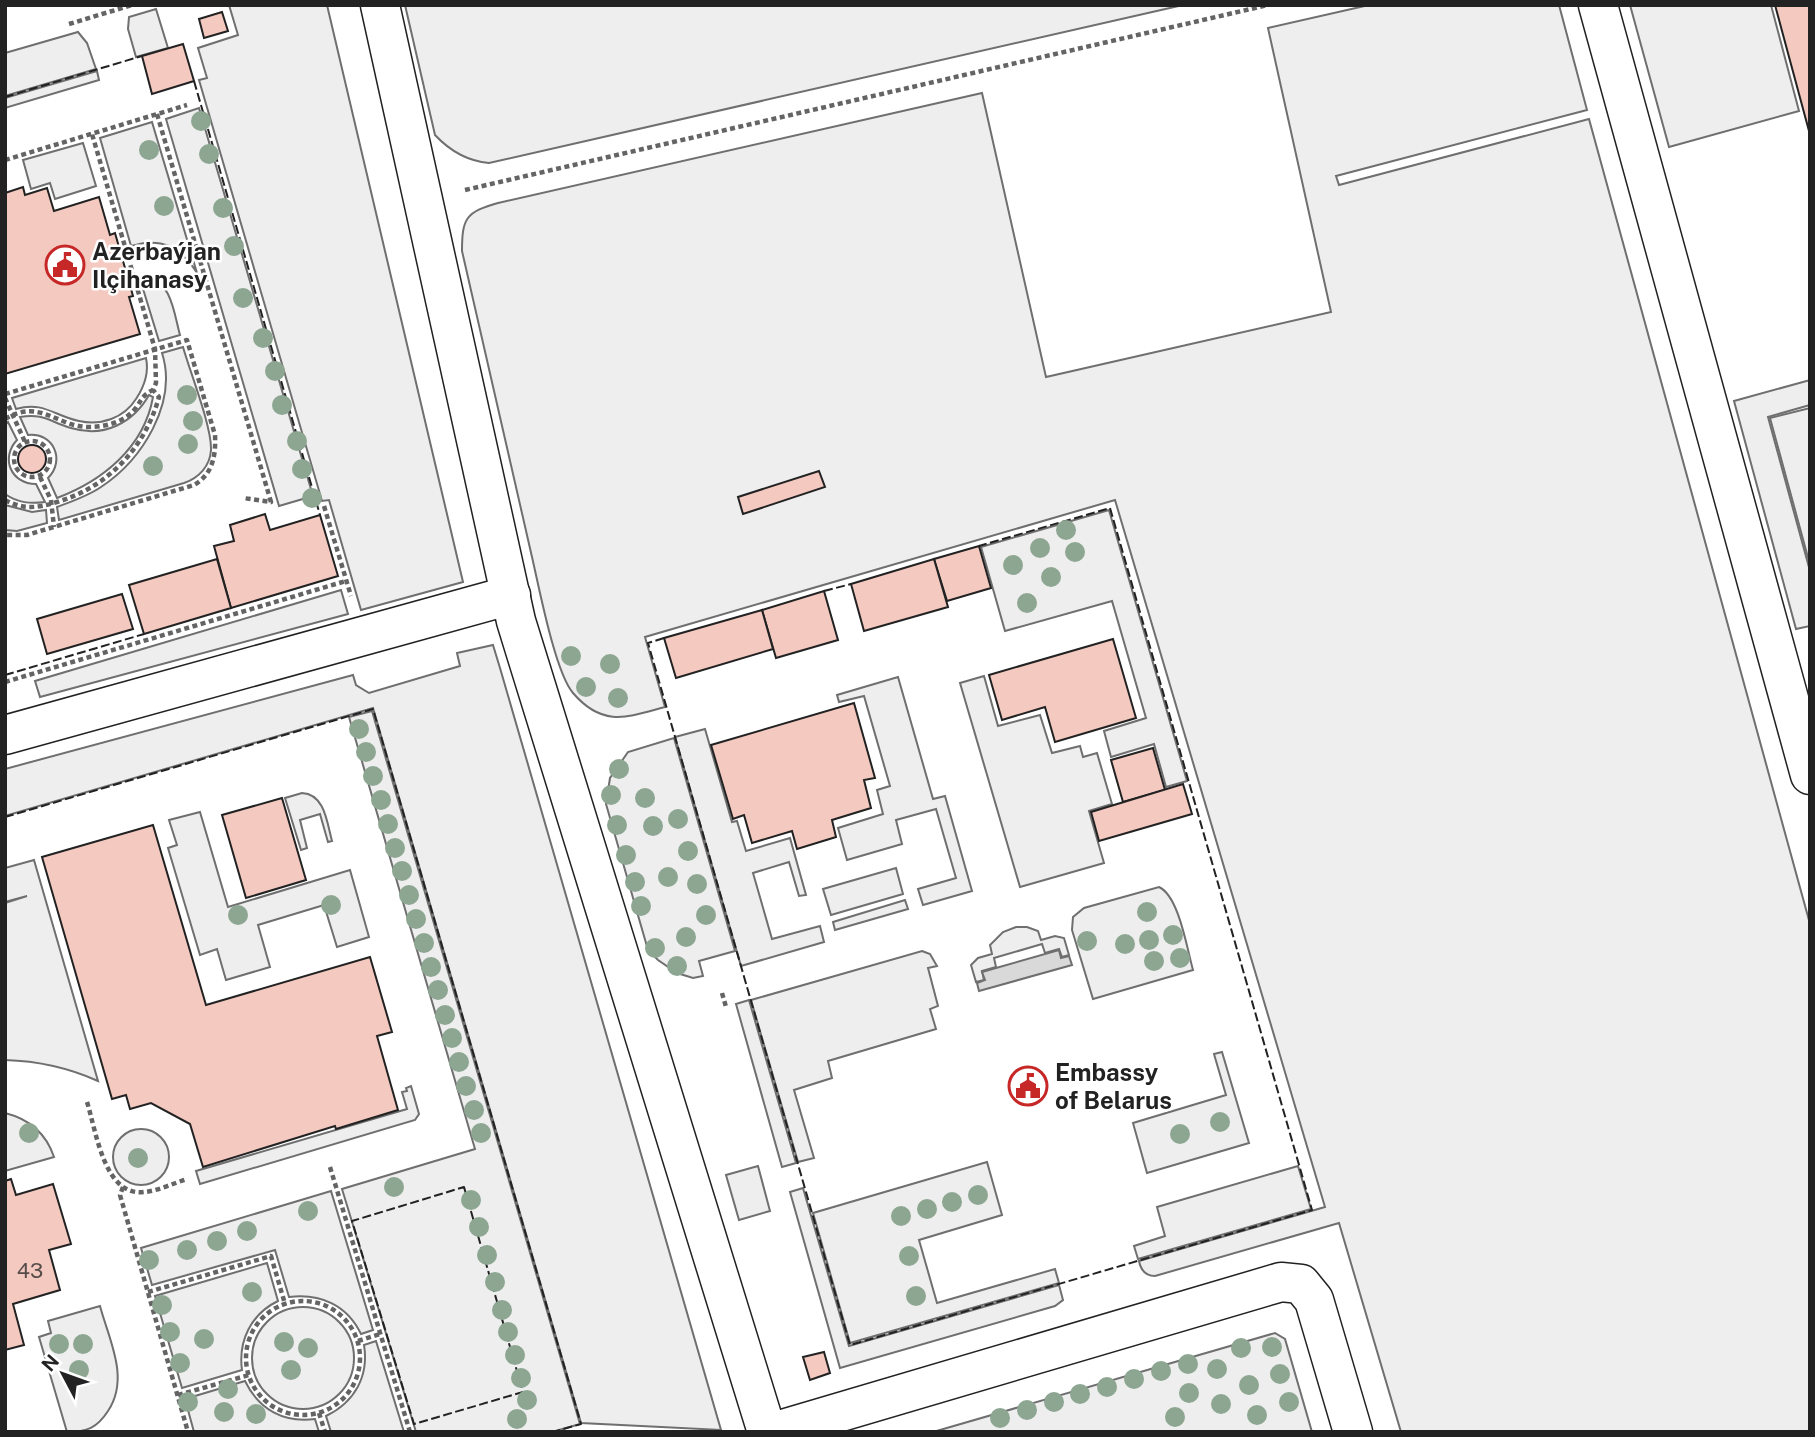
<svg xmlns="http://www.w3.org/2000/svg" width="1815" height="1437" viewBox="0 0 1815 1437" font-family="'Public Sans',sans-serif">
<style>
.green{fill:#eee;stroke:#6f6f6f;stroke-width:2}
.water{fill:#d9d9d9;stroke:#6f6f6f;stroke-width:2}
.building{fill:#f3c9c0;stroke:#222;stroke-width:2}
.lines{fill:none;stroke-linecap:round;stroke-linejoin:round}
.minor-casing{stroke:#222;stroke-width:41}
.path{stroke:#646464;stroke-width:4.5;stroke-dasharray:5 3.5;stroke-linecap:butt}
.minor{stroke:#fff;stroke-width:38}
.fence{stroke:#222;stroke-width:2;stroke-dasharray:9 3.5;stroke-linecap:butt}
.tree{fill:#8da692}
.labels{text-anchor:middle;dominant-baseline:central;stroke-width:5;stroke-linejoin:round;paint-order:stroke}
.number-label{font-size:21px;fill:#564c4a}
.poi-label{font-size:24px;font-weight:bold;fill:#222;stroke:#fff;text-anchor:start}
</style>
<rect width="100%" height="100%" fill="#fff"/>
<g class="green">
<path d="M229 5H327L463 582 361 610 329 500 322 501 199 80 207 78 198 48 238 35Z"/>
<path d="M405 5H1183L489 163C467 161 450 151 435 135Z"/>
<path d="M1369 5H1559L1587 110 1336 176 1339 185 1589 119 1810 924V1432H1401L1339 1223 1155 1276C1146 1276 1141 1271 1139 1261L1325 1207 1115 500 645 637 665 707C628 717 603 728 573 693 555 672 539 587 532 557 508 455 485 353 462 251 462 218 466 212 498 203L982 93 1046 377 1331 312 1268 28Z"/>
<path d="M1630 5H1771L1799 111 1669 147Z"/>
<path d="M156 9 168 48 136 57 128 29 129 17Z"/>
<path d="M78 32 87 43 96 69 5 96V53Z"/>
<path d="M97 71 99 80 5 108V98Z"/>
<path d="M199 108 313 496 279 506 166 119Z"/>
<path d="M152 122 197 273C180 246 161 237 131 246L100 138Z"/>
<path d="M83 143 96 186 55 199 50 183 31 189 23 160Z"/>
<path d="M146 277C172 281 174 314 180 335L159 341 140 279Z"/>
<path d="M183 347C190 372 212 427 211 450 210 466 199 478 184 483L59 520 57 507C73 501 88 496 101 487 142 460 178 403 162 353Z"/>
<path d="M146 358C149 372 144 387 136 399 124 418 101 426 79 421 54 416 44 401 16 409L12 398Z"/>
<path d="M1810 380V405L1768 417 1810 571V626L1796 629 1734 401Z"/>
<path d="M149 395 153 397C144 448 102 481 57 498L48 478C66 460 53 432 28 435L20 417C44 413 50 422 71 428 104 438 133 423 149 395Z"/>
<path d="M1810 408V565L1770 418Z"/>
<path d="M8 422 17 440C0 458 11 484 36 484L45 502C30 504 18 503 5 494V425Z"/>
<path d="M5 505 32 512 46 510 47 523 17 531 5 530Z"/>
<path d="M1109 510 1187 781 1166 787 1154 744 1111 757 1104 731 1146 718 1112 601 1005 631 981 547Z"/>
<path d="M341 590 348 614 40 697 35 681Z"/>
<path d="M493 645 500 668 721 1430 581 1423 373 708 5 816V769L353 675 356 685 369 693 460 666 457 653Z"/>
<path d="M984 676 998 726 1040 715 1052 753 1080 746 1083 757 1097 753 1112 804 1089 811 1104 863 1020 887 960 683Z"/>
<path d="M898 677 933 799 945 796 972 891 923 905 918 889 956 878 936 809 896 820 902 844 847 860 838 828 883 814 877 790 890 786 864 696 839 702 837 695Z"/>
<path d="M372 711 580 1424 552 1432H416L342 1189 475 1149 349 717Z"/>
<path d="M705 729 732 822 737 821 746 851 790 838 806 895 799 896 789 862 753 873 772 939 820 926 824 942 741 966 675 737Z"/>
<path d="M674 738 735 951 699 961 703 976 693 978 677 973 658 960 648 950 606 804 610 778 628 752Z"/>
<path d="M302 793C325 794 327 823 332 841L328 842 320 814 300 820 307 848 301 850 285 798Z"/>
<path d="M200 812 228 907 350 870 369 937 337 947 324 905 258 925 270 967 226 980 217 949 200 955 168 848 177 845 169 820Z"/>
<path d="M34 860 98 1081C67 1067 39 1061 5 1060V903L27 896 5 902V868Z"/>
<path d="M896 868 903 894 831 915 823 889Z"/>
<path d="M1159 887C1179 896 1187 949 1193 970L1093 999 1072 930 1073 917 1084 908Z"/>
<path d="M905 900 908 909 835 930 833 922Z"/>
<path d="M1016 927H1027L1038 931 1041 940 1055 936 1064 938 1069 955 1062 957 1059 949 1045 953 1042 944 994 958 996 967 982 971 984 980 976 982 971 965 978 958 992 954 990 945 1003 932Z"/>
<path d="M922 951 930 954 937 966 928 968 938 1006 930 1009 936 1029 828 1061 832 1078 794 1090 814 1158 798 1162 751 1000Z"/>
<path d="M749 1000 796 1163 782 1167 736 1004Z"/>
<path d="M1222 1052 1249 1143 1147 1173 1133 1123 1226 1095 1214 1054Z"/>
<path d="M411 1086 419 1114 415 1120 200 1184 196 1171 407 1109 402 1092 407 1091 406 1088Z"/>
<path d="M5 1113C29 1119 46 1133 54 1157L5 1171Z"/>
<circle cx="141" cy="1157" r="28"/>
<path d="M987 1162 1002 1215 919 1240 937 1303 1055 1269 1059 1283 850 1343 813 1213Z"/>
<path d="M758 1166 770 1211 739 1220 726 1175Z"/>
<path d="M1298 1166 1311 1209 1138 1259 1134 1246 1165 1236 1157 1207Z"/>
<path d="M803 1188 849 1346 1059 1285 1063 1300 1055 1306 840 1368 790 1192Z"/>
<path d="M331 1191 373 1330 361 1334C347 1305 320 1293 289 1297L275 1250 152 1285 141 1248Z"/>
<path d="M267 1263 278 1301C251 1314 238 1341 242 1370L182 1388 155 1296Z"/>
<path d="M100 1306C109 1340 130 1378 108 1411 97 1428 87 1432 67 1432L39 1337 51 1333 48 1321Z"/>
<circle cx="303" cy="1358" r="51"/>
<path d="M1275 1333 1285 1339 1312 1432H933Z"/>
<path d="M376 1341 404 1432H331L326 1416C355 1402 369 1376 364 1345Z"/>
<path d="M245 1381C259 1410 284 1423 315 1419L319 1432H194L185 1399Z"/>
</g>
<path class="water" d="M1059 950 1061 958 1069 956 1072 965 979 991 977 983 985 980 982 972Z"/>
<g class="building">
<path d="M1775 5H1810L1809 131Z"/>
<path d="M222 12 228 31 204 38 199 19Z"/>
<path d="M183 44 194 81 152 94 142 56Z"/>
<path d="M23 187 25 195 47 188 54 211 99 197 110 235 115 233 133 296 129 297 140 334 5 374V193Z"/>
<circle cx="32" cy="459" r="14"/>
<path d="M819 471 825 487 743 514 738 497Z"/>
<path d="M265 514 270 530 320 515 338 576 231 608 214 546 234 541 230 525Z"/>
<path d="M979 546 991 588 947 601 934 559Z"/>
<path d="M217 559 231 608 144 634 129 585Z"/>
<path d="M934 559 948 607 864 631 851 584Z"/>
<path d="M824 591 838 640 776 658 762 610Z"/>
<path d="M122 594 133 629 47 654 37 619Z"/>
<path d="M762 610 773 649 676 678 664 638Z"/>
<path d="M1113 639 1136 718 1055 742 1045 707 1002 720 989 675Z"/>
<path d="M854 703 875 778 864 780 871 808 832 820 836 837 797 849 792 831 752 843 744 815 733 819 711 745Z"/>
<path d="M1153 748 1165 790 1123 802 1111 760Z"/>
<path d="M1183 784 1192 814 1099 841 1091 812Z"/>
<path d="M282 798 306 880 246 898 222 815Z"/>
<path d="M153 825 206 1005 370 957 392 1032 377 1036 398 1110 336 1129 335 1126 203 1167 190 1124 151 1103 130 1109 126 1095 112 1099 42 857Z"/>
<path d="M11 1179 16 1195 53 1184 71 1244 49 1250 60 1290 13 1304 24 1345 5 1350V1181Z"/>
<path d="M824 1352 830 1373 810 1380 803 1357Z"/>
</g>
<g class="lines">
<defs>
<g id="minor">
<path d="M380 5 516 621 767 1432"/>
<path d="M1598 5 1810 775"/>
<path d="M5 735 511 595"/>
<path d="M773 1432 1281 1282 1301 1284 1314 1300 1353 1432"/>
</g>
</defs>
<use href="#minor" class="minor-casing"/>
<g class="path">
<path d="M69 24 132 5"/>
<path d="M157 114 271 502 243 498"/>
<path d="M5 160 187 105"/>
<path d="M465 190 1268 5"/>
<path d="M5 394 187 340 215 435C216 455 213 474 194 485L27 535H5"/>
<path d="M5 398 25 442"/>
<path d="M5 419C40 398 57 427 89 427 106 427 124 422 135 409 141 401 143 394 153 390"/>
<circle cx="32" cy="459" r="18"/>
<path d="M40 477 51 500 54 527"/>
<path d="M5 500C24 510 37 508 57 502 108 487 145 448 159 397L153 390 156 383 155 349 92 134"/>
<path d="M324 506 351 596"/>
<path d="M5 682 346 581"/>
<path d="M722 993 726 1007"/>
<path d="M87 1102C96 1130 104 1197 144 1192 158 1191 174 1183 187 1179"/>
<path d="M330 1167 410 1432"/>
<path d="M123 1187 120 1195 188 1432"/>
<path d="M148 1292 271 1256 285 1304"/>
<circle cx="303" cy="1358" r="57"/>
<path d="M358 1341 380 1334"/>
<path d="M178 1395 249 1375"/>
<path d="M319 1413 325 1432"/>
</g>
<use href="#minor" class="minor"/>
<g class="fence">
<path d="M194 81 320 515"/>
<path d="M5 97 142 56"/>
<path d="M824 591 851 584"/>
<path d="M664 638 648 643 850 1345 1312 1210 1110 508 979 546"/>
<path d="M5 675 144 634"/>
<path d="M5 817 373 709 581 1424 553 1432"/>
<path d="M464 1187 523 1392 414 1424 352 1221Z"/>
</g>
</g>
<g class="tree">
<circle cx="201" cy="121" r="10"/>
<circle cx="149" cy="150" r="10"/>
<circle cx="209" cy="154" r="10"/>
<circle cx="164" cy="206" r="10"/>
<circle cx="223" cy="208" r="10"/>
<circle cx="234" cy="246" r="10"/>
<circle cx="243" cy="298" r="10"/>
<circle cx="263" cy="338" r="10"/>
<circle cx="275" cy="371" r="10"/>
<circle cx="187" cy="395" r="10"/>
<circle cx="282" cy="405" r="10"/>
<circle cx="193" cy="421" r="10"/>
<circle cx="297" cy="441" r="10"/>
<circle cx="188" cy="444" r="10"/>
<circle cx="153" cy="466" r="10"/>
<circle cx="302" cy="469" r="10"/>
<circle cx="312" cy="498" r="10"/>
<circle cx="1066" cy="530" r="10"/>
<circle cx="1040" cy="548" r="10"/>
<circle cx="1075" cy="552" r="10"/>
<circle cx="1013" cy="565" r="10"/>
<circle cx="1051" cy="577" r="10"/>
<circle cx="1027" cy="603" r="10"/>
<circle cx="571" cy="656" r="10"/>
<circle cx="610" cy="664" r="10"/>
<circle cx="586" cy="687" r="10"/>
<circle cx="618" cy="698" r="10"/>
<circle cx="359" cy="729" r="10"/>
<circle cx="366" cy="752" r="10"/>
<circle cx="619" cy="769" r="10"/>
<circle cx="373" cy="776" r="10"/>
<circle cx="611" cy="795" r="10"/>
<circle cx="645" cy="798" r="10"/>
<circle cx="381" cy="800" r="10"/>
<circle cx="678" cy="819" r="10"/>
<circle cx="388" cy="824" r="10"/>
<circle cx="617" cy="825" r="10"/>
<circle cx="653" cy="826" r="10"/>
<circle cx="395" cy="848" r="10"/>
<circle cx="688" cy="851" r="10"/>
<circle cx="626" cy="855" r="10"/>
<circle cx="402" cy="871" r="10"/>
<circle cx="668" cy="877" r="10"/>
<circle cx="635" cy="882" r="10"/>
<circle cx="697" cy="884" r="10"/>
<circle cx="409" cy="895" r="10"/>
<circle cx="331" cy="905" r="10"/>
<circle cx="641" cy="906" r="10"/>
<circle cx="1147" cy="912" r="10"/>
<circle cx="238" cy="915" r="10"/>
<circle cx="706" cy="915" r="10"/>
<circle cx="416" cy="919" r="10"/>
<circle cx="1173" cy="935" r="10"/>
<circle cx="686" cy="937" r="10"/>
<circle cx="1149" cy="940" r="10"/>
<circle cx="1087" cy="941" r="10"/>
<circle cx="424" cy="943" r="10"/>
<circle cx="1125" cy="944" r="10"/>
<circle cx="655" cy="948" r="10"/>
<circle cx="1180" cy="958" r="10"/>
<circle cx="1154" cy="961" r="10"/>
<circle cx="677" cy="966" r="10"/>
<circle cx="431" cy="967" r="10"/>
<circle cx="438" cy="990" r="10"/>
<circle cx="445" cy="1015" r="10"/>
<circle cx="452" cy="1038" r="10"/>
<circle cx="459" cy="1062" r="10"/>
<circle cx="466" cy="1086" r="10"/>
<circle cx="474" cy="1110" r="10"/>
<circle cx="1220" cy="1122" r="10"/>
<circle cx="29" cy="1133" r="10"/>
<circle cx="481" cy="1133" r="10"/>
<circle cx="1180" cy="1134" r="10"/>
<circle cx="138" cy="1158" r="10"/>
<circle cx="394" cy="1187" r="10"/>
<circle cx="978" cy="1195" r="10"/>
<circle cx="471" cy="1200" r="10"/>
<circle cx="952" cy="1202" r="10"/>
<circle cx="927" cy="1209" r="10"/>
<circle cx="308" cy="1211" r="10"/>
<circle cx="901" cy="1216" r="10"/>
<circle cx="479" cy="1227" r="10"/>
<circle cx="247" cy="1231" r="10"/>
<circle cx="217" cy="1241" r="10"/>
<circle cx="187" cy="1250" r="10"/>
<circle cx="487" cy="1255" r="10"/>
<circle cx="909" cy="1256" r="10"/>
<circle cx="149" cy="1260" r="10"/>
<circle cx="495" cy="1282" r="10"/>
<circle cx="252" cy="1292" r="10"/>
<circle cx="916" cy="1296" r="10"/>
<circle cx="162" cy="1305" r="10"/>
<circle cx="502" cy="1310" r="10"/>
<circle cx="170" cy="1332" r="10"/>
<circle cx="508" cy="1332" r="10"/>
<circle cx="204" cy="1339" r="10"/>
<circle cx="284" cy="1342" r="10"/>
<circle cx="59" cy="1344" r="10"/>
<circle cx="83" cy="1344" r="10"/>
<circle cx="1272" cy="1347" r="10"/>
<circle cx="308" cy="1348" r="10"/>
<circle cx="1241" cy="1348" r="10"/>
<circle cx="515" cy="1355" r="10"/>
<circle cx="180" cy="1363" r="10"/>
<circle cx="1188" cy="1364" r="10"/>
<circle cx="1217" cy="1369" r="10"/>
<circle cx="79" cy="1370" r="10"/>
<circle cx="291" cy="1370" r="10"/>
<circle cx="1161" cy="1371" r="10"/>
<circle cx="1280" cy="1374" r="10"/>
<circle cx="521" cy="1378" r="10"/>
<circle cx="1134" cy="1379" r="10"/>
<circle cx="1249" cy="1385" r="10"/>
<circle cx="1107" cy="1387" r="10"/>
<circle cx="228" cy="1389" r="10"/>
<circle cx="1189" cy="1393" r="10"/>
<circle cx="1080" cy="1394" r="10"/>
<circle cx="527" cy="1400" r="10"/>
<circle cx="188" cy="1402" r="10"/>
<circle cx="1054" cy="1402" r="10"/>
<circle cx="1289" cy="1402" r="10"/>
<circle cx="1221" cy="1404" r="10"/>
<circle cx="1027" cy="1410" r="10"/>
<circle cx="224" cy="1412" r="10"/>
<circle cx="256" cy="1414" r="10"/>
<circle cx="1257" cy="1415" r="10"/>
<circle cx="1175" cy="1417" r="10"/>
<circle cx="1000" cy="1418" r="10"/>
<circle cx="517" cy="1419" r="10"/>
</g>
<defs>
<symbol id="civic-ring" viewBox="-11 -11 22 22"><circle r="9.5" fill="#fff" stroke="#c62828" stroke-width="1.5"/><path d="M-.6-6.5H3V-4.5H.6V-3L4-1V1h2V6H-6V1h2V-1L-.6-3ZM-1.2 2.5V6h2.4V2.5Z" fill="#c62828"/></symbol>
</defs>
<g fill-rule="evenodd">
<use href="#civic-ring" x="43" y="243" width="44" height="44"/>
<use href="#civic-ring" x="1006" y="1064" width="44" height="44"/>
</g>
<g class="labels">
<g class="number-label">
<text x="30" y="1270">43</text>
</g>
<g class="poi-label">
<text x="92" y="251">Azerbaýjan<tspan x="92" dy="28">Ilçihanasy</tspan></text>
<text x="1055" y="1072">Embassy<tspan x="1055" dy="28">of Belarus</tspan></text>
</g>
</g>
<rect width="1815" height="1437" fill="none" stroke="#222222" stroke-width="14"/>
<g transform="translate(63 1374) rotate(311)" stroke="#ffffff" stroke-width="5" paint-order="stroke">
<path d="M0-5L12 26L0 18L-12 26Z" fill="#222222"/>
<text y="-10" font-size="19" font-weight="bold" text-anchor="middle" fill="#222222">N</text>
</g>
</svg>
